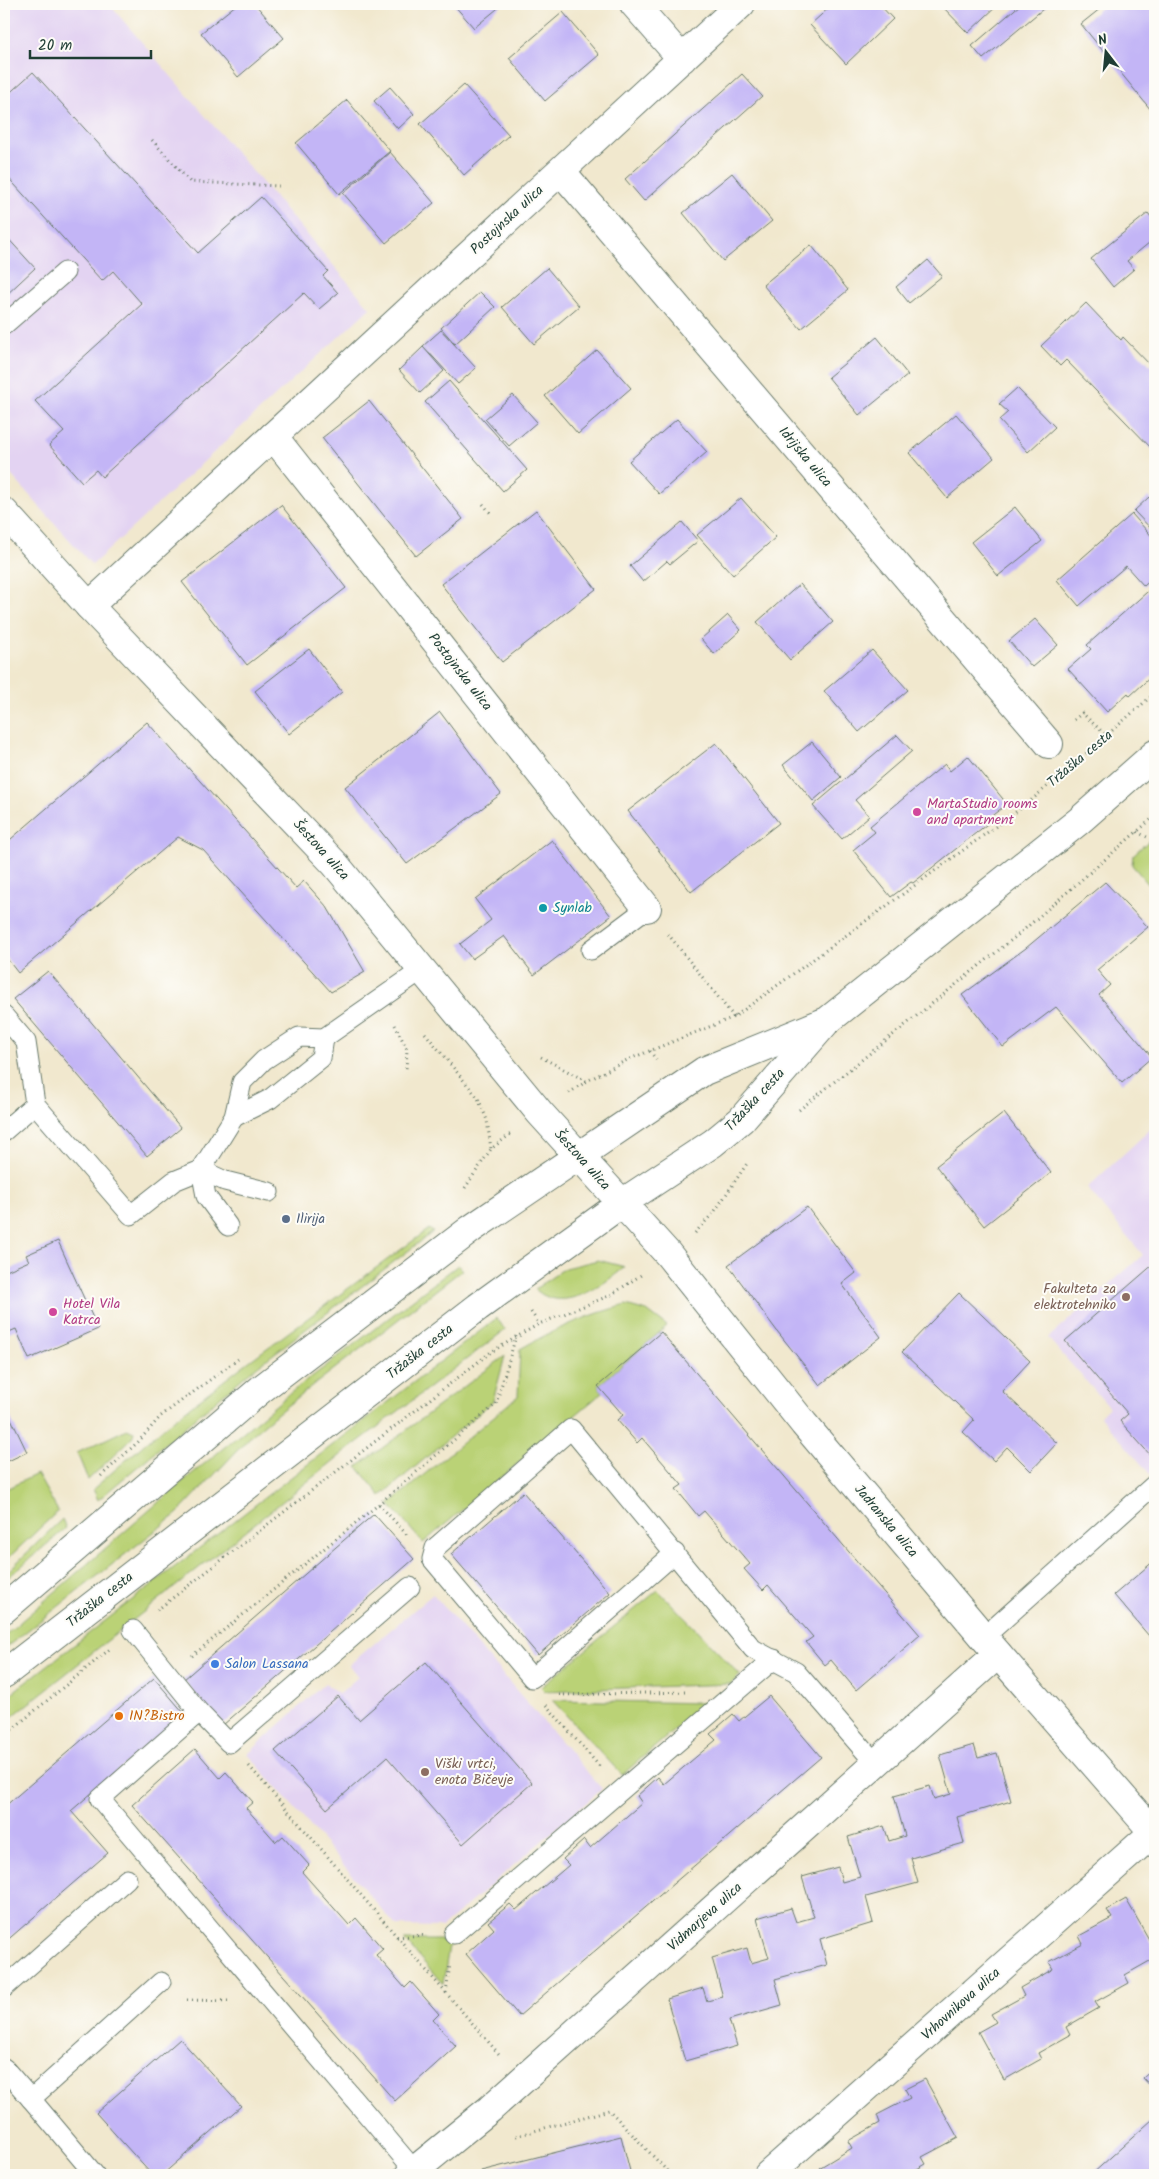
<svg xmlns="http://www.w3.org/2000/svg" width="1159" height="2179" viewBox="0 0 1159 2179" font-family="Kalam,sans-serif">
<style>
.built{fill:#e3d3f2}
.green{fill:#bad276;stroke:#6c8855}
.building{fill:#c3b5f6}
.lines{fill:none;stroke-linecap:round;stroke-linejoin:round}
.lane-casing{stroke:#68796a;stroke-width:21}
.street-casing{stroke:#68796a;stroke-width:30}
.secondary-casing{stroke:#68796a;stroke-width:30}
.primary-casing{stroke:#68796a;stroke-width:30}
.path{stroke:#68796a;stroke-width:3;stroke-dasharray:1 4;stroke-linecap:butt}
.lane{stroke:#fff;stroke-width:19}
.street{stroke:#fff;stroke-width:28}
.secondary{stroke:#fff;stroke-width:28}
.primary{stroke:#fff;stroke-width:28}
.hotel-dot{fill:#d1479c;stroke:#fdfcf7;stroke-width:2}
.culture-dot{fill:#0f9aa8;stroke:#fdfcf7;stroke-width:2}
.service-dot{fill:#5c6f8a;stroke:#fdfcf7;stroke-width:2}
.education-dot{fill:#8d6e63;stroke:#fdfcf7;stroke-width:2}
.shop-dot{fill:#3f7fe0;stroke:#fdfcf7;stroke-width:2}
.food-dot{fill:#e8710a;stroke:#fdfcf7;stroke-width:2}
.labels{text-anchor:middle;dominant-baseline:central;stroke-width:4;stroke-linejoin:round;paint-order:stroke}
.street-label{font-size:14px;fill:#1f3d34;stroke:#fdfcf7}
.hotel-label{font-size:14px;fill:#b23c85;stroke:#fdfcf7;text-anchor:start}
.culture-label{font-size:14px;fill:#0d838f;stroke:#fdfcf7;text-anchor:start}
.service-label{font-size:14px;fill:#4e5e75;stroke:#fdfcf7;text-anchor:start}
.education-label{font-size:14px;fill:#785e54;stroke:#fdfcf7;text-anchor:end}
.shop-label{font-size:14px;fill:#366cbe;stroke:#fdfcf7;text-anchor:start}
.food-label{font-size:14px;fill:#c56008;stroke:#fdfcf7;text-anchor:start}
</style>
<rect width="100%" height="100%" fill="#fdfcf7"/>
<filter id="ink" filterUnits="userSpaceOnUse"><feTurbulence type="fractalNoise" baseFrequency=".02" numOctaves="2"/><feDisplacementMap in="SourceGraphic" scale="10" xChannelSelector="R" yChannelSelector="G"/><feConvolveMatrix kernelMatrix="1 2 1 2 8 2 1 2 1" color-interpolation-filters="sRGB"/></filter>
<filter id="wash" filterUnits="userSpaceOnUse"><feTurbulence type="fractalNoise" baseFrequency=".0096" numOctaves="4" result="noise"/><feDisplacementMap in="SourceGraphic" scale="20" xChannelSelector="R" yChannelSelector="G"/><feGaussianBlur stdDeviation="1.12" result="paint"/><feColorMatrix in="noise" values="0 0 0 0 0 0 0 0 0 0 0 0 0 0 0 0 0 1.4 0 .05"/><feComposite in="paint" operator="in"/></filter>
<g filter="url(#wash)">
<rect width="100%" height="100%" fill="#f1e8ce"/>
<g class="built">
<path d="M4 4H109L370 308 92 565 4 467Z"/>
<path d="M1155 1125V1480L1100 1416 1109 1407 1048 1338 1143 1255 1087 1188Z"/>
<path d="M433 1594 602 1789 442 1927 396 1926 248 1754 325 1683 339 1694 358 1677 349 1665Z"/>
</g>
<g class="green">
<path d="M1155 835V892L1132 865 1133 855Z"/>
<path d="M429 1229 433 1232 250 1372 98 1500 93 1489 165 1426 244 1365Z"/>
<path d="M598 1260 625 1267C602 1286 562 1315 535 1289L565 1268Z"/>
<path d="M458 1265 462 1270 279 1412 253 1434 178 1513 4 1649V1636L182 1482 293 1391Z"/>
<path d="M626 1305 647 1311 667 1326 598 1386 603 1392 423 1543 389 1504 518 1396 520 1349C553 1330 589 1314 626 1305Z"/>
<path d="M497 1318 505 1330 346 1451 4 1723V1699Z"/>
<path d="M505 1356 493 1401 381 1496 357 1467Z"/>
<path d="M127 1429 134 1432 132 1438 88 1480 77 1453Z"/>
<path d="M37 1474 58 1511 4 1562V1490Z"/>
<path d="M62 1519 66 1528 4 1581V1575Z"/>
<path d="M658 1590 740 1675 731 1684 545 1691 541 1687Z"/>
<path d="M552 1700 706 1703 622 1775Z"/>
<path d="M404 1940H450L443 1984Z"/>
</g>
<g id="blocks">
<g class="building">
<path d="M237 4H255L284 38 238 77 201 33Z"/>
<path d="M453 4H503L474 28Z"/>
<path d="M833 4H879L893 19 846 64 810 25Z"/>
<path d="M940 4H999L968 33Z"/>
<path d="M1021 4H1049L983 59 972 46Z"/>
<path d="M1106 4H1153L1155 7V115L1081 24Z"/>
<path d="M563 12 599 55 545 101 509 58Z"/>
<path d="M33 72 198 253 261 197 328 271 323 276 338 293 319 309 304 293 102 477 96 470 82 482 49 445 64 432 35 401 142 304 113 271 102 281 4 173V98Z"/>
<path d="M742 74 762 96 644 201 625 179Z"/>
<path d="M464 85 509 135 464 175 420 124Z"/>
<path d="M390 87 414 114 398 129 374 101Z"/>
<path d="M347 100 390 151 339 194 296 143Z"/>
<path d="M390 152 434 203 386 243 343 193Z"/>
<path d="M732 173 772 221 723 261 683 213Z"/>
<path d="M1148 213 1155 222V238L1127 261 1134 269 1113 287 1091 259Z"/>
<path d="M4 234 35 268 4 297Z"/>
<path d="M811 245 848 290 801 329 763 285Z"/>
<path d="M928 260 942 276 909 303 896 287Z"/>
<path d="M547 268 579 306 534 344 502 307Z"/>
<path d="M480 292 495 307 455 344 441 328Z"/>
<path d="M1086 303 1121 340 1123 337 1155 370V452L1066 360 1060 366 1041 346Z"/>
<path d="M441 330 476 368 458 384 423 346Z"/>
<path d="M877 337 908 375 859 415 828 377Z"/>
<path d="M423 347 444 371 420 393 399 370Z"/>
<path d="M597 350 631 388 578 434 545 396Z"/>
<path d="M449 381 527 470 503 491 425 402Z"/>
<path d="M1017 388 1055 427 1028 452 999 420 1008 412 999 404Z"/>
<path d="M513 395 537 422 509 446 485 419Z"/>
<path d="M369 401 463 519 416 556 322 438Z"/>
<path d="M956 414 994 458 947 498 909 453Z"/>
<path d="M677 419 707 452 659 494 629 461Z"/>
<path d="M1149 497 1155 504V533L1134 511Z"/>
<path d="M741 498 776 537 733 575 697 535Z"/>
<path d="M281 505 346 588 247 665 182 582Z"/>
<path d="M1015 507 1042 541 998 576 971 542Z"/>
<path d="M536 510 596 589 502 662 441 584Z"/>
<path d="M1132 514 1155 540V576L1144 586 1126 566 1079 606 1057 580Z"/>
<path d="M682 522 698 541 670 564 667 561 643 582 630 566Z"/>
<path d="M800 584 833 622 790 660 757 622Z"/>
<path d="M1155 585V673L1130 696 1128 693 1107 712 1068 669 1091 649 1087 645Z"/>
<path d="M728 615 741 630 714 654 701 639Z"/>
<path d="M1035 619 1058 645 1032 667 1009 641Z"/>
<path d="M309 649 342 692 289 734 255 691Z"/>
<path d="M872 650 908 690 859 732 824 691Z"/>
<path d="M440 712 501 794 407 864 345 787Z"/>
<path d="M147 722 296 888 304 881 327 907 365 972 331 992 203 850 178 837 18 973 4 955V845Z"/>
<path d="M897 735 912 751 855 800 869 816 842 839 813 806Z"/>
<path d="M812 742 841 777 813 801 783 765Z"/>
<path d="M716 743 779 823 691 892 628 811Z"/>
<path d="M968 756 1007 804 989 818 991 821 913 883 911 882 891 897 853 850 875 832 870 826 945 764 950 771Z"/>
<path d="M552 840 611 916 534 975 504 936 472 959 460 944 491 920 475 899Z"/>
<path d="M1105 882 1148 927 1097 970 1110 985 1099 995 1152 1057 1122 1083 1056 1007 1003 1047 962 995 1026 948Z"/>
<path d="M48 971 181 1128 147 1156 13 999Z"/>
<path d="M1004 1113 1051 1173 984 1226 936 1166Z"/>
<path d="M807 1207 856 1273 842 1284 881 1337 820 1385 777 1331 728 1265Z"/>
<path d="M58 1241 98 1329 29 1359 16 1329 9 1332 4 1319V1272L29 1261 26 1255Z"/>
<path d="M1155 1263V1454L1152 1457 1120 1421 1128 1414 1065 1341Z"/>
<path d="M959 1293 1030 1361 1002 1391 1057 1443 1031 1471 1007 1447 994 1461 963 1432 974 1420 902 1352Z"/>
<path d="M661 1332 920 1635 856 1690 831 1660 825 1665 806 1642 813 1637 768 1585 763 1590 744 1569 750 1564 704 1511 698 1516 676 1489 682 1485 642 1438 637 1443 617 1420 623 1415 598 1386Z"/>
<path d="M4 1404 27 1452 4 1463Z"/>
<path d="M523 1492 610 1593 538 1655 451 1554Z"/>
<path d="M374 1514 414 1559 223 1725 183 1680Z"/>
<path d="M1155 1560V1643L1114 1595Z"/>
<path d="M426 1662 532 1783 463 1844 387 1757 327 1809 275 1751 338 1696 359 1720Z"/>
<path d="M154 1678 184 1713 71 1811 108 1853 4 1943V1812L7 1809 4 1807Z"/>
<path d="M769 1696 821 1757 519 2016 466 1954 494 1929 488 1922 510 1904 516 1910 569 1865 563 1859 584 1840 590 1848 642 1803 637 1796 658 1777 664 1784 716 1740 710 1734 733 1714 739 1721Z"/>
<path d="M974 1745 978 1758 997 1753 1011 1801 957 1817 964 1843 911 1858 918 1883 866 1897 873 1923 820 1939 827 1965 775 1979 782 2005 729 2020 737 2046 685 2061 667 1999 703 1988 707 2001 723 1997 712 1958 747 1948 751 1963 769 1958 757 1918 791 1908 796 1922 814 1917 802 1877 838 1867 842 1882 860 1877 848 1837 884 1826 889 1841 905 1836 894 1796 930 1786 934 1799 951 1794 940 1755Z"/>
<path d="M195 1749 220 1778 226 1772 253 1802 246 1808 276 1842 283 1836 309 1865 302 1872 349 1925 356 1918 383 1949 376 1955 405 1988 411 1982 439 2014 433 2020 456 2046 395 2101 132 1805Z"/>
<path d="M1126 1899 1155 1950V1958L1125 1975 1129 1983 1095 2002 1099 2008 1066 2027 1070 2035 1038 2053 1041 2059 1004 2080 978 2032 996 2022 991 2014 1024 1996 1020 1988 1053 1969 1049 1962 1083 1944 1079 1936 1112 1918 1107 1910Z"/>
<path d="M180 2039 241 2106 162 2175H152L96 2113Z"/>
<path d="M1155 2067V2091L1143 2078Z"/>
<path d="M925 2079 958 2138 922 2157 926 2164 906 2175H823L819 2168 852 2148 848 2141 880 2123 877 2115 910 2098 905 2089Z"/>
<path d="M1153 2119 1155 2121V2175H1091Z"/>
<path d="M621 2136 631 2175H482L481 2171Z"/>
</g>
</g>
</g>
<g filter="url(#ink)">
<use href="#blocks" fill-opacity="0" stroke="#68796a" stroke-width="1"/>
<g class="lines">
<defs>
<g id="lane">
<path d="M4 325 65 272"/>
<path d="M591 950 647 908"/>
<path d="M4 1016 26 1042 35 1104"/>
<path d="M234 1117 270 1099 321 1058 324 1038"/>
<path d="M4 1131 35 1104 131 1215 174 1181 201 1170 234 1117 242 1082 264 1060 299 1037 324 1038 423 969"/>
<path d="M201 1170 225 1181 269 1192"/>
<path d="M201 1170 206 1196 228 1226"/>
<path d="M675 1553 532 1678 432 1559 435 1548 571 1429 753 1649 796 1672 876 1764"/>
<path d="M410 1587 229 1743 199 1712 100 1799 414 2170"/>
<path d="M133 1630 199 1712"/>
<path d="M984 1637 1155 1484"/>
<path d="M454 1934 774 1659"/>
<path d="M4 1988 127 1879"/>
<path d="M4 2068 31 2099"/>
<path d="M95 2175 31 2099 161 1982"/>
</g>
<g id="street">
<path d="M634 4 682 59"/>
<path d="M561 171 1049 744"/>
<path d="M273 436 647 908"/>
<path d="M89 606 741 4"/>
<path d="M409 2175 490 2109 998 1654"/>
<path d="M768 2175 1154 1832"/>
</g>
<path id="secondary" d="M4 512 89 606 335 864 540 1113 668 1254 804 1424 998 1654 1155 1834"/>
<g id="primary">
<path d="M4 1609 260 1390 471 1229 704 1071 822 1023"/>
<path d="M4 1674 478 1307 622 1203 713 1143 741 1120 826 1022 1079 821 1155 754"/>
</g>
</defs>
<use href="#lane" class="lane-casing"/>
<use href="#street" class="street-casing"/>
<use href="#secondary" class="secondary-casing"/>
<use href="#primary" class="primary-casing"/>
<g class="path">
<path d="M152 140 190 182 279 186"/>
<path d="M483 504 492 515"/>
<path d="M1074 720 1082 713 1107 736"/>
<path d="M1082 757 1155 693"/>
<path d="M1137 832 1155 841"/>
<path d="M668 934 734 1017"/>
<path d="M395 1025 407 1049 406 1071"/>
<path d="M425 1033 478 1098 487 1120 491 1149"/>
<path d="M650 1051 657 1061"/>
<path d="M541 1057 586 1081"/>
<path d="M569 1093 587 1081 627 1060 734 1017 1028 803 1056 779"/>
<path d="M799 1110 1019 934 1155 816"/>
<path d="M465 1188 491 1149 512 1133"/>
<path d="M695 1233 715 1211 748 1162"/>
<path d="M531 1312 539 1324"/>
<path d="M101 1476 138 1442 161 1416 238 1359"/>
<path d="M379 1504 407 1535"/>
<path d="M157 1610 491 1352 539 1324 611 1295 641 1275"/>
<path d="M192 1656 379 1504 496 1404 516 1336"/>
<path d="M559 1695 688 1692"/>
<path d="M546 1705 601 1768"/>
<path d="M4 1736 110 1649"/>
<path d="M249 1766 499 2054"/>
<path d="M397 1937 424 1935"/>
<path d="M446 1993 450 1964"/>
<path d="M187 2000 230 2001"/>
<path d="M516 2136 609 2110 671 2175"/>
</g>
<use href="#lane" class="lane"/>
<use href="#street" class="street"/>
<use href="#secondary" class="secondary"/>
<use href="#primary" class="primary"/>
</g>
</g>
<g class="hotel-dot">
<circle cx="917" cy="812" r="5"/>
<circle cx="53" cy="1312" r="5"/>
</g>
<circle class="culture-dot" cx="543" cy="908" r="5"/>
<circle class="service-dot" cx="286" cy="1219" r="5"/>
<g class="education-dot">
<circle cx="1126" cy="1297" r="5"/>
<circle cx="425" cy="1772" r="5"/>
</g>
<circle class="shop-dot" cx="215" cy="1664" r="5"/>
<circle class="food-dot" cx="119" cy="1716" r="5"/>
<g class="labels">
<g class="street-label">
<text transform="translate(507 220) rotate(-43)">Postojnska ulica</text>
<text transform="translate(805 457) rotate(50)">Idrijska ulica</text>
<text transform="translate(460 672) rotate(52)">Postojnska ulica</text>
<text transform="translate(1080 759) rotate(-40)">Tržaška cesta</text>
<text transform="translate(321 850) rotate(48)">Šestova ulica</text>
<text transform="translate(755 1100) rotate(-47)">Tržaška cesta</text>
<text transform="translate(582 1160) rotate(48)">Šestova ulica</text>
<text transform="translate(420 1352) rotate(-38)">Tržaška cesta</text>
<text transform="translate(886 1521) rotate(50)">Jadranska ulica</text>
<text transform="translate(100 1600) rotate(-38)">Tržaška cesta</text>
<text transform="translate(705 1917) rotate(-42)">Vidmarjeva ulica</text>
<text transform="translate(961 2004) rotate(-42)">Vrhovnikova ulica</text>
</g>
<g class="hotel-label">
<text x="927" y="804">MartaStudio rooms<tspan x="927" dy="16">and apartment</tspan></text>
<text x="63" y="1304">Hotel Vila<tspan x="63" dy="16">Katrca</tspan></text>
</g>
<g class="culture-label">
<text x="553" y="908">Synlab</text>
</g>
<g class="service-label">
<text x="296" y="1219">Ilirija</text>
</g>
<g class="education-label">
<text x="1116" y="1289">Fakulteta za<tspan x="1116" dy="16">elektrotehniko</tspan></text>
<text x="435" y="1764" text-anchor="start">Viški vrtci,<tspan x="435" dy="16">enota Bičevje</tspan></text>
</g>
<g class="shop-label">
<text x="225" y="1664">Salon Lassana</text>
</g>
<g class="food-label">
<text x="129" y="1716">IN?Bistro</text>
</g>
</g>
<rect width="1159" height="2179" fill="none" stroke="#fdfcf7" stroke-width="20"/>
<g transform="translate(1106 52) rotate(344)" stroke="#fdfcf7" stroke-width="4" paint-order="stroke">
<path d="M0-4L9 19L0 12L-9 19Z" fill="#1f3d34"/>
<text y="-8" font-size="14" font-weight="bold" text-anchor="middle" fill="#1f3d34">N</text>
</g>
<path d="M30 50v8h121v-8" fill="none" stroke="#1f3d34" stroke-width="2.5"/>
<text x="38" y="50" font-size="15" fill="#1f3d34" stroke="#fdfcf7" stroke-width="4" paint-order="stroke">20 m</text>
</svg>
